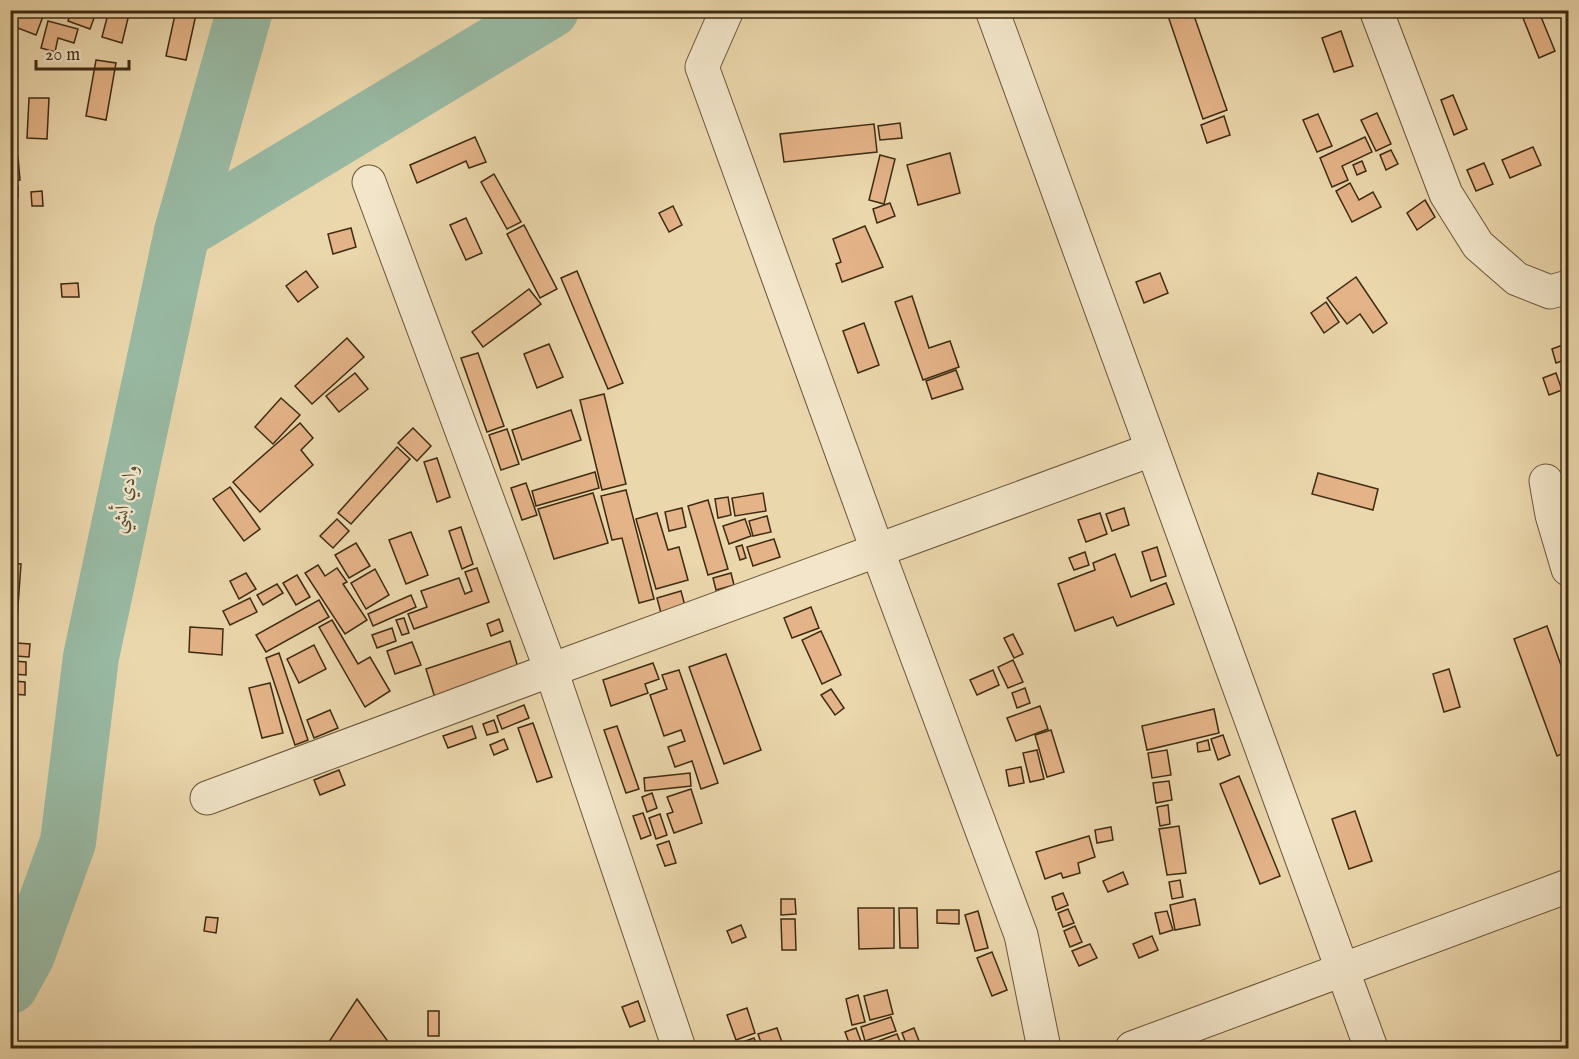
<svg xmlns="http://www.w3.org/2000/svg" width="1579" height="1059" viewBox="0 0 1579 1059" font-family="'IM FELL English',Amiri,serif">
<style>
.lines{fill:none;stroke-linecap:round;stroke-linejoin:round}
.river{stroke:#99baa4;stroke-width:56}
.building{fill:#e4b387;stroke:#3e2b12;stroke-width:1.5}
.minor-casing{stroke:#695638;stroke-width:35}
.minor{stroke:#f2e5c9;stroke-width:33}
.labels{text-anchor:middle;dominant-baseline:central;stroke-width:4.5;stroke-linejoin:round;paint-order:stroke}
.water-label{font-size:20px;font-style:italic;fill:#554f36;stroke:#f2e5c9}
</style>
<rect width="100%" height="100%" fill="#ebd7ac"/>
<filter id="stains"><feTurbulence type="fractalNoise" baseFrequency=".00333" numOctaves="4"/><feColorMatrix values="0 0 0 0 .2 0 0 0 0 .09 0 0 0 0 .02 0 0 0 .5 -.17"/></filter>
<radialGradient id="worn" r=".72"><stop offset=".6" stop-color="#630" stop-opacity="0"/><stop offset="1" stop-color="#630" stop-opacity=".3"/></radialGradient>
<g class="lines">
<g class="river">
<path d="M182 232 551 10"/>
<path d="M10 986 27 955 68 842 91 657 182 232 245 10"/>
</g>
</g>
<g class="building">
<path d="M10 10 45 11 36 35 10 25Z"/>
<path d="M71 10H97L90 29 68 21Z"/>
<path d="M109 10H130L122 43 102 37Z"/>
<path d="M176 10H197L186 60 166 56Z"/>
<path d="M1166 10H1192L1227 110 1203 119Z"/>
<path d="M1539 12 1555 51 1539 58 1523 18Z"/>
<path d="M48 21 78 29 74 43 58 38 55 52 41 48Z"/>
<path d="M1341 31 1353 66 1334 72 1322 38Z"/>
<path d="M96 60 116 63 106 120 86 116Z"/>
<path d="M1453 95 1467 129 1454 135 1441 100Z"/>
<path d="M29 98H49L47 139 27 138Z"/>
<path d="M1377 113 1391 144 1376 151 1361 120Z"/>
<path d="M1318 114 1332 146 1317 152 1303 120Z"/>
<path d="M1224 116 1230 135 1207 143 1201 125Z"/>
<path d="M900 123 902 138 880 140 878 126Z"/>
<path d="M874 124 877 152 784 162 780 134Z"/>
<path d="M475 137 486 162 469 168 466 161 417 183 410 165Z"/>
<path d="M1365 137 1372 152 1342 166 1348 180 1332 187 1320 158Z"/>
<path d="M1533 147 1541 165 1510 178 1502 160Z"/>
<path d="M1391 150 1398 164 1386 170 1380 155Z"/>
<path d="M950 153 960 193 918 205 907 165Z"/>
<path d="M880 155 895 159 884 204 869 200Z"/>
<path d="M18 157 20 180 10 181V158Z"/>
<path d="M1362 161 1366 171 1357 175 1353 165Z"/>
<path d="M1484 163 1493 184 1476 191 1467 170Z"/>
<path d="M494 174 521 222 507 229 481 182Z"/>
<path d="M1350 183 1359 200 1373 192 1381 207 1352 222 1336 191Z"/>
<path d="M18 186V197H10V187Z"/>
<path d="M42 191 43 206H32L31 192Z"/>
<path d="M1425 200 1435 217 1417 230 1407 213Z"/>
<path d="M890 203 895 216 877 223 873 209Z"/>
<path d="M673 206 682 225 669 232 659 213Z"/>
<path d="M466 218 482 253 466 260 450 225Z"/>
<path d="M524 225 557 289 540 298 507 234Z"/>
<path d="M865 226 883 267 842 282 836 264 841 262 833 239Z"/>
<path d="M351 228 356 247 333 254 328 234Z"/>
<path d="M306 271 318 287 298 302 286 286Z"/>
<path d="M577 271 623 383 608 389 561 278Z"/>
<path d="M1160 273 1168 293 1144 303 1136 282Z"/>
<path d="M1356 277 1387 323 1373 333 1360 314 1347 324 1327 298Z"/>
<path d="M78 283 79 297H62L61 284Z"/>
<path d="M529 289 541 304 483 347 472 332Z"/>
<path d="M912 296 929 348 950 341 959 367 923 380 895 302Z"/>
<path d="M1326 302 1339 322 1324 333 1311 313Z"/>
<path d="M864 323 879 365 858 373 843 331Z"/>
<path d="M347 338 364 357 312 404 295 386Z"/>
<path d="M1568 343V359L1556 363 1552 349Z"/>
<path d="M549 344 563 377 537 388 524 354Z"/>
<path d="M478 353 504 426 487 432 461 358Z"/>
<path d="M956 370 963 389 932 399 926 381Z"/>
<path d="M355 373 368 389 339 412 326 396Z"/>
<path d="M1556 373 1562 390 1549 395 1543 378Z"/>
<path d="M604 394 626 484 602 490 580 400Z"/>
<path d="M281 398 300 415 273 444 255 427Z"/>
<path d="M571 410 581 440 522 460 512 430Z"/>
<path d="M300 423 313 438 301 450 313 465 260 512 233 482Z"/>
<path d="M413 428 431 446 417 461 398 443Z"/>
<path d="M507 429 519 464 501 470 489 435Z"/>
<path d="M397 447 410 459 351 524 338 513Z"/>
<path d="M437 458 450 497 437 502 424 462Z"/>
<path d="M595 472 599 488 536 506 532 491Z"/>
<path d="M1318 473 1378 489 1373 510 1312 494Z"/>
<path d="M526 483 537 515 522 520 511 488Z"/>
<path d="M230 487 260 529 244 541 213 499Z"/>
<path d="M626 490 654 599 639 603 622 538 612 540 601 496Z"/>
<path d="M593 493 608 543 554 559 538 509Z"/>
<path d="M763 493 766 511 735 516 732 498Z"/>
<path d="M728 497 731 515 718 518 715 499Z"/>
<path d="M708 500 728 569 708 575 688 506Z"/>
<path d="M682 508 686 527 669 531 665 512Z"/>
<path d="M1124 508 1129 525 1112 531 1106 514Z"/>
<path d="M657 513 668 550 679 547 688 580 656 589 636 519Z"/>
<path d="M1100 513 1107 534 1086 542 1078 520Z"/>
<path d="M767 516 771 532 753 536 749 521Z"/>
<path d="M337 519 349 531 333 548 320 536Z"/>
<path d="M745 519 751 536 729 544 723 526Z"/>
<path d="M461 527 473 564 462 569 449 531Z"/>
<path d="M411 532 428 575 406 584 389 540Z"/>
<path d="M774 539 780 557 753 566 747 547Z"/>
<path d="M356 543 370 566 349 578 335 555Z"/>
<path d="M742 545 746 558 740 560 736 547Z"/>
<path d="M1157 547 1166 576 1151 581 1142 552Z"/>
<path d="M1085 552 1089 565 1074 570 1069 558Z"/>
<path d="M1115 554 1131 597 1166 583 1174 604 1117 626 1113 617 1075 631 1058 584 1095 570 1093 563Z"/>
<path d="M10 563 21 564 17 620 10 619Z"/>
<path d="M318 565 325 576 337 568 347 582 343 584 367 620 345 634 305 573Z"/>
<path d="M477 568 489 602 414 629 408 614 427 607 421 591 459 578 465 594 472 591 465 572Z"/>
<path d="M375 569 389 595 366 609 351 583Z"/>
<path d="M246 573 256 589 239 599 230 581Z"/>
<path d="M731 573 734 585 716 590 713 578Z"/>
<path d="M297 575 310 597 296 605 283 583Z"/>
<path d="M277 584 283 593 263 605 257 595Z"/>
<path d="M681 591 685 606 661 613 657 598Z"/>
<path d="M411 595 416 607 373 626 368 614Z"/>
<path d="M250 598 257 612 230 625 223 611Z"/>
<path d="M319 600 329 617 266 652 256 635Z"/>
<path d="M811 607 819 628 792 638 784 618Z"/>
<path d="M404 618 409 633 402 635 396 620Z"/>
<path d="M499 619 503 631 491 636 487 624Z"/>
<path d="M332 620 358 664 370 657 390 691 365 707 319 627Z"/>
<path d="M1547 626 1568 685V751L1557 756 1514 639Z"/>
<path d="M190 627 223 629 222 655 189 652Z"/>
<path d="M392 628 396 641 377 648 372 635Z"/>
<path d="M821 631 841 675 822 684 802 640Z"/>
<path d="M1013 634 1023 654 1014 658 1004 638Z"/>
<path d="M510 641 520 674 436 701 426 669Z"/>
<path d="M412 642 421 665 395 674 387 651Z"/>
<path d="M17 643 30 644 29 657 16 656Z"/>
<path d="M314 645 326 669 299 683 287 659Z"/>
<path d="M279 653 308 740 295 745 266 658Z"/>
<path d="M726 654 761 750 724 764 689 667Z"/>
<path d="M1013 660 1023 682 1008 688 998 667Z"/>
<path d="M13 661 26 662V675L12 674Z"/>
<path d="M653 663 659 679 645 684 648 693 611 706 603 680Z"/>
<path d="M1449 669 1460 707 1444 712 1433 674Z"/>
<path d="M679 670 718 783 701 789 692 761 675 767 668 747 685 741 681 730 664 736 650 695 667 689 662 675Z"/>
<path d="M993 670 999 685 977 695 970 680Z"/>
<path d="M13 681 25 682V695L12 694Z"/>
<path d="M270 683 283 733 262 738 249 688Z"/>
<path d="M1025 688 1030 703 1017 708 1012 693Z"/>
<path d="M831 689 844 708 835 715 821 695Z"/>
<path d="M524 705 529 718 502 729 497 716Z"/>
<path d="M1040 706 1048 729 1016 741 1007 718Z"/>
<path d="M1214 709 1219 733 1147 750 1142 726Z"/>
<path d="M330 710 338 728 314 738 307 720Z"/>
<path d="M494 720 498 732 487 735 483 724Z"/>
<path d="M533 723 552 777 537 782 518 728Z"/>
<path d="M472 726 476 738 448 748 443 736Z"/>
<path d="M617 726 639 789 626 793 604 730Z"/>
<path d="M1051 730 1064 772 1047 777 1035 735Z"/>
<path d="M1223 735 1230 755 1218 760 1211 739Z"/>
<path d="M504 739 508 749 494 755 490 745Z"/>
<path d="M1208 740 1210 750 1198 752 1197 743Z"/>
<path d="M1037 750 1044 779 1030 782 1023 753Z"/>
<path d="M1167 750 1171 775 1152 778 1148 753Z"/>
<path d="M1021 767 1024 783 1009 786 1006 770Z"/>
<path d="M339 770 345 785 320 795 314 780Z"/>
<path d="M690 773 691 786 645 791 644 778Z"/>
<path d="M1239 776 1280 876 1260 884 1220 784Z"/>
<path d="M1169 781 1172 800 1156 803 1153 783Z"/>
<path d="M691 789 702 823 674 833 667 814 673 812 667 797Z"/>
<path d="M652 793 657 808 647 812 642 797Z"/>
<path d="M1168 805 1170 824 1160 826 1157 807Z"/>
<path d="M1355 811 1372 861 1349 869 1332 819Z"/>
<path d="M643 813 651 835 641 839 633 816Z"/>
<path d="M660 814 667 835 656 839 649 818Z"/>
<path d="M1179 826 1186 873 1167 875 1159 829Z"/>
<path d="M1111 827 1113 840 1097 843 1095 830Z"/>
<path d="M1089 836 1095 857 1078 863 1080 873 1063 878 1061 873 1045 879 1036 852Z"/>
<path d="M669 841 676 863 665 866 657 845Z"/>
<path d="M1123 872 1128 884 1108 892 1103 881Z"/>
<path d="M1180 880 1183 897 1172 899 1169 882Z"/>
<path d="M1063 893 1068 905 1056 910 1052 897Z"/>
<path d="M781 899H795L796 914 781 915Z"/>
<path d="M1195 899 1200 925 1175 930 1170 905Z"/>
<path d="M858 908H894V948L859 949Z"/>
<path d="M899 908H917L918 948H900Z"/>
<path d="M1068 909 1074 923 1063 927 1058 913Z"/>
<path d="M937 910H959V924L937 923Z"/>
<path d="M978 911 988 948 975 951 965 915Z"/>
<path d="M1167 911 1173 930 1160 934 1155 913Z"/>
<path d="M206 917 218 918 216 933 204 931Z"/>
<path d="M781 919H795L796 950H782Z"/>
<path d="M741 925 746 937 732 943 727 931Z"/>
<path d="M1075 926 1082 942 1070 947 1064 931Z"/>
<path d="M1152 936 1158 950 1139 958 1133 944Z"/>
<path d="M1090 944 1097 958 1079 966 1072 951Z"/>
<path d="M992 952 1007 990 992 996 977 958Z"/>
<path d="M887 990 893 1014 870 1020 864 996Z"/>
<path d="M858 995 865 1022 852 1025 846 999Z"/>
<path d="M357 999 392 1047V1048H369L365 1046 363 1048H325Z"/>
<path d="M638 1001 645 1021 630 1027 622 1007Z"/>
<path d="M747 1008 755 1033 736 1040 727 1015Z"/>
<rect x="428" y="1011" width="11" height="25"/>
<path d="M891 1017 896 1031 865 1041 861 1027Z"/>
<path d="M777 1028 784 1048H763L758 1034Z"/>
<path d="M856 1028 862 1044 851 1048 845 1032Z"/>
<path d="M914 1028 921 1046 908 1048 902 1033Z"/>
<path d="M897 1034 901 1044 889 1048H859Z"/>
<path d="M754 1038 758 1048H739L737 1044Z"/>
<path d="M827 1042 830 1048H814V1047Z"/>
</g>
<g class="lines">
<defs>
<g id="minor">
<path d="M727 10 702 67 878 552 1021 935 1044 1048"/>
<path d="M992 10 1371 1048"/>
<path d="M1376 10 1446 194 1478 245 1517 279 1550 292 1568 287"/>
<path d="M1546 481 1552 515 1568 569"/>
<path d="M207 798 551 670 369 182"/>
<path d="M679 1048 551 670 1151 450"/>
<path d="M1132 1048 1568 886"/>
</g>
</defs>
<use href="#minor" class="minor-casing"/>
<use href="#minor" class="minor"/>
</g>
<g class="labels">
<g class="water-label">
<text transform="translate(125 499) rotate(-78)">وادي أبشي</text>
</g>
</g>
<rect width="1579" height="1059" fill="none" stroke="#ebd7ac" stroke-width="36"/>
<rect x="12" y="12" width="1555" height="1035" fill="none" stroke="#3e2b12" stroke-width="3"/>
<rect x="18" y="18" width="1543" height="1023" fill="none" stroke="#3e2b12" stroke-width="1.5"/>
<path d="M36 60v9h93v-9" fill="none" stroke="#3e2b12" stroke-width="3"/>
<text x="45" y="60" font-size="18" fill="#3e2b12" stroke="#f2e5c9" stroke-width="4.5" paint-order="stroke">20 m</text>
<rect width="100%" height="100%" filter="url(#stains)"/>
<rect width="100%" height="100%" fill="url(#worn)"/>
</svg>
